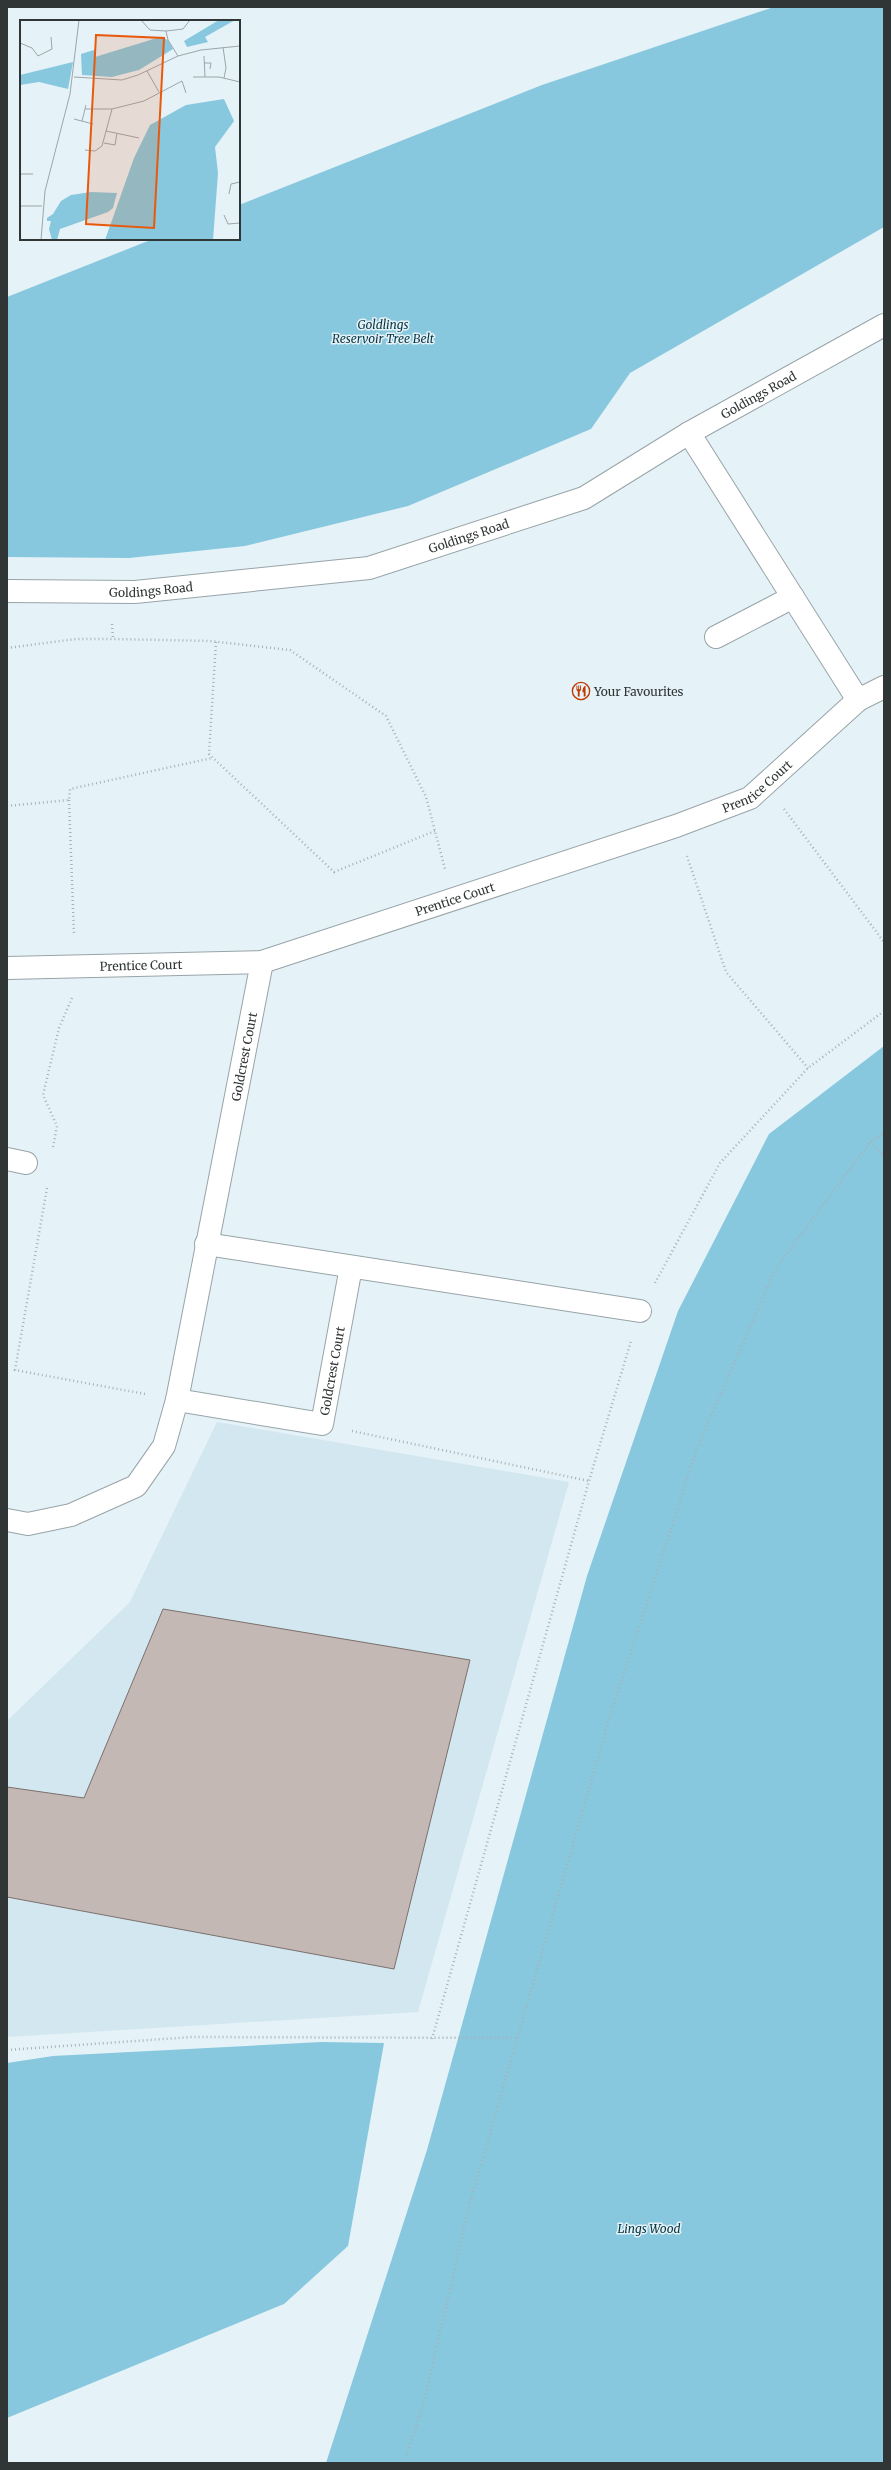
<svg xmlns="http://www.w3.org/2000/svg" width="891" height="2470" viewBox="0 0 891 2470" font-family="Merriweather,serif">
<style>
.built{fill:#d2e7ef}
.green{fill:#87c8de}
.building{fill:#c4b8b5;stroke:#7b706d}
.lines{fill:none;stroke-linecap:round;stroke-linejoin:round}
.minor-casing{stroke:#98a4a8;stroke-width:24}
.path{stroke:#a8b2b6;stroke-width:2.5;stroke-dasharray:1 3;stroke-linecap:butt}
.minor{stroke:#fff;stroke-width:22}
.labels{text-anchor:middle;dominant-baseline:central;stroke-width:3;stroke-linejoin:round;paint-order:stroke}
.park-label{font-size:12px;font-style:italic;fill:#053442;stroke:#e5f2f7}
.street-label{font-size:12px;fill:#303536;stroke:#e5f2f7}
.poi-label{font-size:12px;fill:#303536;stroke:#e5f2f7;text-anchor:start}
.inset-road{fill:none;stroke:#9da6aa;stroke-width:1}
.view{fill:#e8590c;fill-opacity:0.15;stroke:#e8590c;stroke-width:2}
.inset-edge{fill:none;stroke:#303536;stroke-width:2}
</style>
<rect width="100%" height="100%" fill="#e5f2f7"/>
<path class="built" d="M217 1422 569 1482 418 2012 7 2037V1721L130 1602Z"/>
<g class="green">
<path d="M774 7H884V227L630 373 591 429 408 506 245 546 129 558 7 557V297L153 239H239V205L542 85Z"/>
<path d="M884 1046V2463H326L427 2150 587 1576 678 1311 769 1134Z"/>
<path d="M321 2042 384 2043 348 2246 284 2304 7 2418V2063L53 2056Z"/>
</g>
<path class="building" d="M163 1609 470 1660 394 1969 7 1897V1787L84 1798Z"/>
<g class="lines">
<defs>
<g id="minor">
<path d="M689 433 858 700"/>
<path id="s1" d="M7 591 135 592 369 568 584 498 689 433 884 325"/>
<path d="M716 637 793 597"/>
<path id="s2" d="M7 968 262 962 676 826 750 798 858 700 884 687"/>
<path d="M7 1159 26 1163"/>
<path d="M206 1244 640 1311"/>
<path id="s3" d="M177 1400 322 1424 351 1267"/>
<path id="s4" d="M7 1520 28 1524 71 1515 136 1486 164 1446 177 1400 262 962"/>
</g>
</defs>
<use href="#minor" class="minor-casing"/>
<g class="path">
<path d="M112 624 113 639"/>
<path d="M216 642 209 754 334 872 435 831"/>
<path d="M7 648 76 639H113L210 641 290 650 386 716 426 797 445 869"/>
<path d="M69 800 74 935"/>
<path d="M7 806 69 800 70 789 212 758"/>
<path d="M784 809 884 942"/>
<path d="M687 856 726 972 808 1068"/>
<path d="M870 1142 884 1155"/>
<path d="M53 1147 57 1126 43 1095 59 1028 72 998"/>
<path d="M47 1188 15 1370 145 1394"/>
<path d="M655 1283 720 1163 808 1068 884 1011"/>
<path d="M352 1431 589 1481"/>
<path d="M432 2039 589 1481 631 1341"/>
<path d="M7 2050 192 2037 518 2038"/>
<path d="M404 2463 424 2402 468 2210 607 1726 697 1448 776 1268 870 1142 884 1134"/>
</g>
<use href="#minor" class="minor"/>
</g>
<defs>
<symbol id="restaurant-ring" viewBox="-11 -11 22 22"><circle r="9.5" fill="#e5f2f7" stroke="#c03800" stroke-width="1.5"/><path d="M-5-6h1v4h1v-4h1v4h1v-4h1v5L-1.5 .5V6h-2V.5L-5-1ZM5-6V6H3V1.5H1.5Q1.5-4 5-6Z" fill="#c03800"/></symbol>
</defs>
<g fill-rule="evenodd">
<use href="#restaurant-ring" x="571" y="681" width="20" height="20"/>
</g>
<g class="labels">
<g class="park-label">
<text x="383" y="324">Goldlings<tspan x="383" dy="14">Reservoir Tree Belt</tspan></text>
<text x="649" y="2228">Lings Wood</text>
</g>
<g class="street-label">
<text stroke="none"><textPath href="#s1" startOffset="792">Goldings Road</textPath></text>
<text stroke="none"><textPath href="#s1" startOffset="468">Goldings Road</textPath></text>
<text stroke="none"><textPath href="#s1" startOffset="144">Goldings Road</textPath></text>
<text stroke="none"><textPath href="#s2" startOffset="782">Prentice Court</textPath></text>
<text stroke="none"><textPath href="#s2" startOffset="458">Prentice Court</textPath></text>
<text stroke="none"><textPath href="#s2" startOffset="134">Prentice Court</textPath></text>
<text stroke="none"><textPath href="#s4" startOffset="583">Goldcrest Court</textPath></text>
<text stroke="none"><textPath href="#s3" startOffset="201">Goldcrest Court</textPath></text>
</g>
<g class="poi-label">
<text x="594" y="691">Your Favourites</text>
</g>
</g>
<g transform="translate(20 20)">
<rect width="220" height="220" fill="#e5f2f7"/>
<path d="M199 0H215L185 17 188 22 167 27 164 21ZM140 17 148 20 153 29 119 50 92 57 62 55 61 34 74 30 75 37ZM53 42 48 69 19 62 0 65V55ZM204 79 214 101 195 127 198 153 193 220H85L114 138 130 105 166 85ZM71 172 97 173 93 188 88 192 40 209 37 220H32L29 209 31 201H27V198L33 194 41 181 51 175Z" fill="#87c8de"/>
<path class="inset-road" d="M121 0 130 10 146 11 163 9 170 0M146 11 148 20 158 36M0 23 12 28 18 36 32 29 31 17M203 27 206 48 204 58M184 36 185 57M184 43H191L190 49M127 51 139 72M54 57 102 60 118 55 158 36 181 30 220 26M173 57H199L220 62M65 89H92L124 81 162 61 166 73M54 99 73 104M62 101 66 85M86 111 119 118M84 123 95 125 97 113M65 130 75 131 82 126 92 89M0 154H13M209 174 211 164 220 162M0 186H22M204 195 208 204 220 203M21 220 25 171 50 74 59 0"/>
<path class="view" d="M76 15 144 18 134 208 66 204Z"/>
<rect width="220" height="220" class="inset-edge"/>
</g>
<rect width="891" height="2470" fill="none" stroke="#303536" stroke-width="16"/>
</svg>
